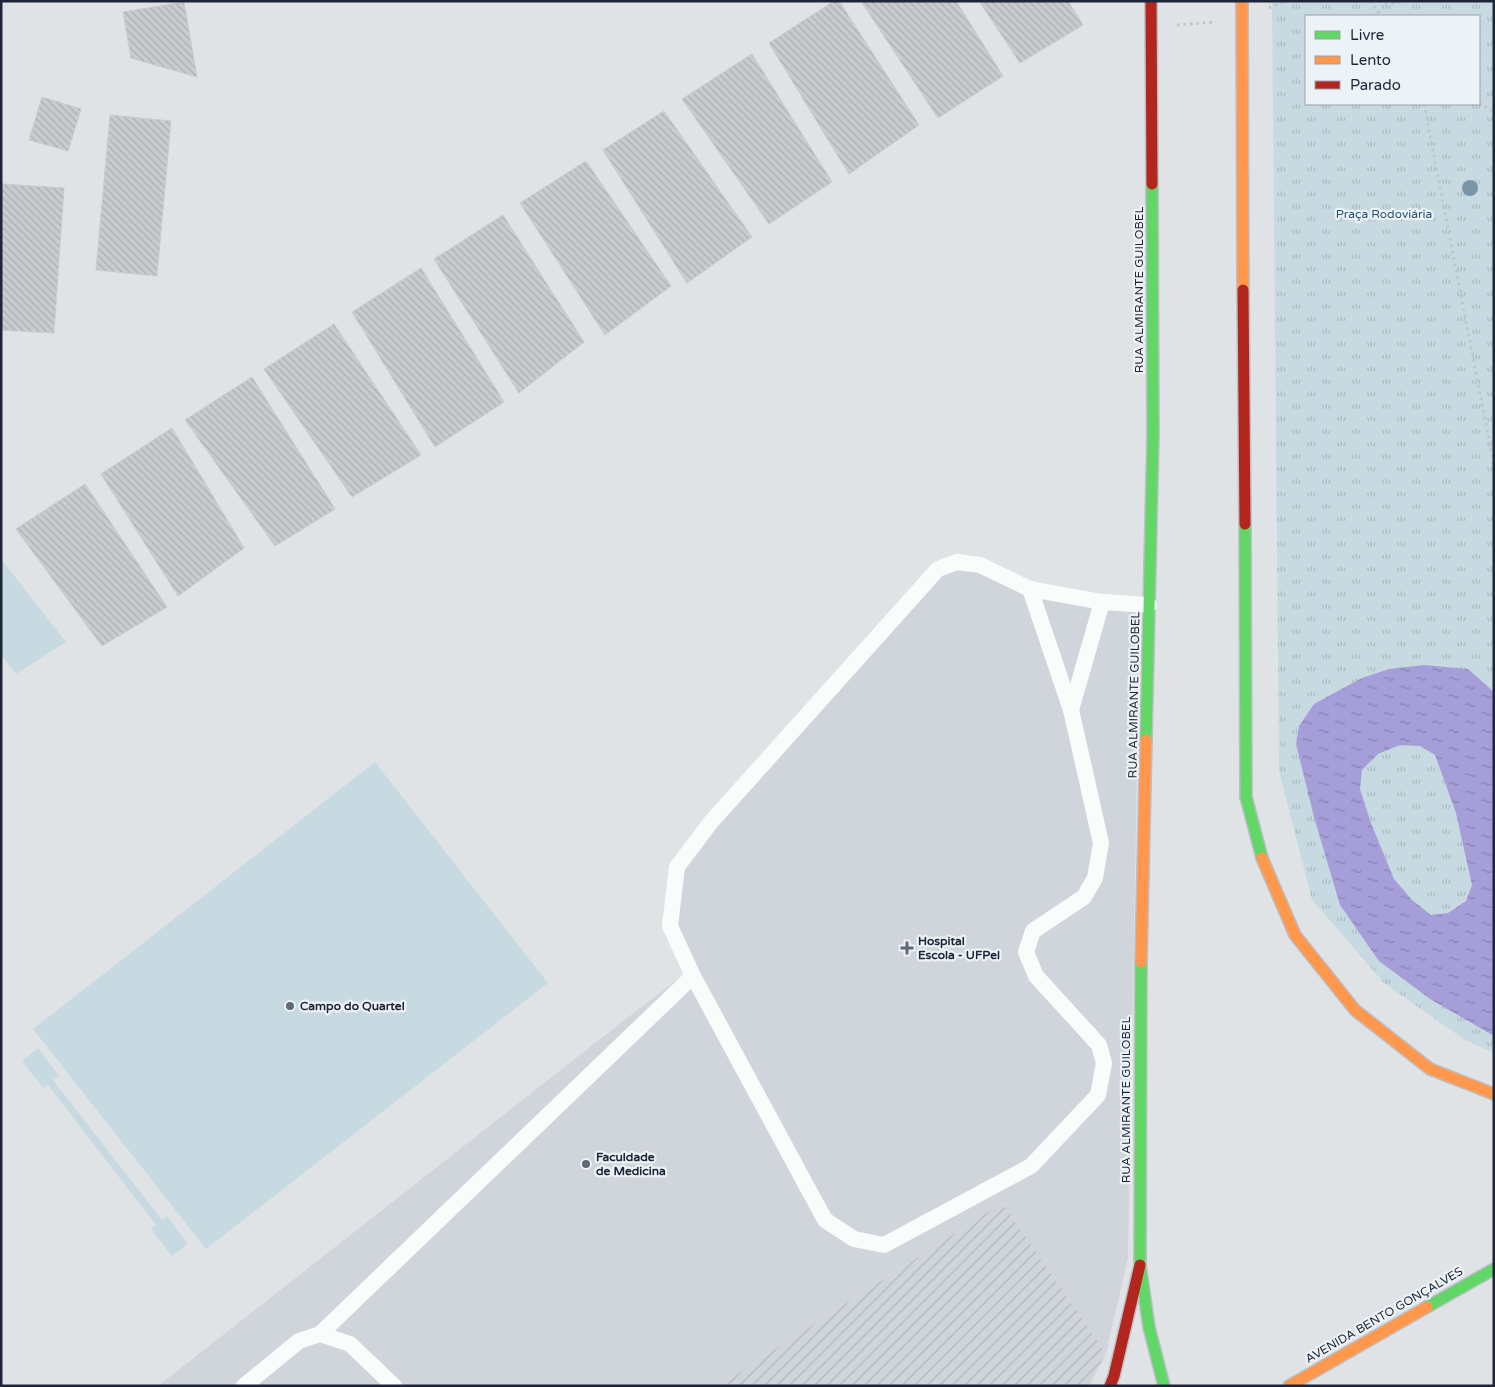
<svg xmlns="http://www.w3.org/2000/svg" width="1495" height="1387" viewBox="0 0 1495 1387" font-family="'Varela Round',sans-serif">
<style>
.built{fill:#d0d5dc}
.industrial{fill:url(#industrial-furrows)}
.grass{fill:#c7dae1}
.park{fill:url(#park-tufts);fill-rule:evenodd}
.water{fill:url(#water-ripples);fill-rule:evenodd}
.building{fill:url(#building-back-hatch);stroke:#c9cbcf}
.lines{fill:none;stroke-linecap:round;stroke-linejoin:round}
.fast-casing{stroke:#bcc0c6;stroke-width:14}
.slow-casing{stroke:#bcc0c6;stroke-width:14}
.jam-casing{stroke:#bcc0c6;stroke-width:14}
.path{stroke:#c2c4cb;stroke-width:3;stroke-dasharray:2.5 4;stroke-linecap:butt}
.lane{stroke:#fafbfb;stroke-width:16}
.fast{stroke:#63d668;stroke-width:11}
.slow{stroke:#ff974d;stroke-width:11}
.jam{stroke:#b3261e;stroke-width:11}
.tree{fill:#7a95a6}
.poi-dot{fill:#626876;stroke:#edf2f6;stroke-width:2}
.labels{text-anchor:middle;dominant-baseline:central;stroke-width:4.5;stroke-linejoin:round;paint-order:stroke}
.park-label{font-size:12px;fill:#265572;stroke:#edf2f6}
.street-label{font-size:12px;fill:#1e2539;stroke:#edf2f6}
.poi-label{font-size:12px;font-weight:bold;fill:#1e2539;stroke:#edf2f6;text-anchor:start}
</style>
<defs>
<pattern id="industrial-furrows" width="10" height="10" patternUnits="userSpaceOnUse" patternTransform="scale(1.25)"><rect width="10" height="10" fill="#d0d5dc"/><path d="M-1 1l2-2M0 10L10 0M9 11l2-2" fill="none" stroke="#b2b7be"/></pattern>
<pattern id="park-tufts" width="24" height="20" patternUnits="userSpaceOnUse" patternTransform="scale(1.25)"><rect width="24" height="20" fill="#c7dae1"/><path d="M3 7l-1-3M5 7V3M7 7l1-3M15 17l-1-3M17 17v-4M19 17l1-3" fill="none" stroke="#aabbc2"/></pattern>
<pattern id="water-ripples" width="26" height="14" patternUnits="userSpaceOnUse" patternTransform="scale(1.25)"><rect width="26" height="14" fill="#a59ed9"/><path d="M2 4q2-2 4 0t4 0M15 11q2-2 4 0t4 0" fill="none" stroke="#8681b1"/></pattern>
<pattern id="building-back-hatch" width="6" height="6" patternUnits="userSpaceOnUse" patternTransform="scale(1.25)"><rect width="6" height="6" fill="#c9cbcf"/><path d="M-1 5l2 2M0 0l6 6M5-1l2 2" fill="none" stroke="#acaeb2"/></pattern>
</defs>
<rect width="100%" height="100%" fill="#e0e3e6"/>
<path class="built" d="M957 562 1030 589 1140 604 1128 1258 1106 1353 1002 1203 718 1386H158L627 1018 690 970 670 926 677 867 938 569Z"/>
<path class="industrial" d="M1002 1203 1106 1353 1089 1386H718Z"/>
<g class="grass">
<path d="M1 559 66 642 16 674 1 655Z"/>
<path d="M375 762 548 983 206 1249 33 1029Z"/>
<path d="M38 1048 59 1076 53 1080 162 1220 167 1216 188 1244 172 1256 151 1229 156 1225 48 1085 43 1088 22 1061Z"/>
</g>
<path class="park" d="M1272 1H1494V1053L1465 1040 1384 983 1312 900 1279 771ZM1306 16H1479V104H1306Z"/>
<path class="water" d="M1424 665 1468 669 1494 692V1036L1430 999 1379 961 1340 905 1314 817 1296 744 1299 726 1314 704 1362 678 1389 669ZM1400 745 1420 746 1435 755 1456 813 1472 885 1466 901 1448 913 1431 915 1412 900 1394 879 1371 823 1360 789 1362 770 1378 754Z"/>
<g class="building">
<path d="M834 1H839L919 125 849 174 769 43Z"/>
<path d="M861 1H956L1003 76 938 118Z"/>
<path d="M979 1H1068L1083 25 1020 63Z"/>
<path d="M184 2 197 77 131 58 123 12Z"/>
<path d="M752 54 832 182 769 224 682 99Z"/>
<path d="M42 97 81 109 68 151 29 140Z"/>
<path d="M664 111 752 237 687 283 603 150Z"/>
<path d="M110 115 171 121 157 276 96 270Z"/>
<path d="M586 161 671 286 605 335 520 203Z"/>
<path d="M2 184 64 188 54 333 1 330Z"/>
<path d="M503 215 584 342 519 393 434 259Z"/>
<path d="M421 268 504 402 435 447 352 312Z"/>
<path d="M334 324 421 455 352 497 264 369Z"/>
<path d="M252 377 335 509 275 546 185 420Z"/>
<path d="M172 428 244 548 178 596 101 474Z"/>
<path d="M85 484 167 607 102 646 16 529Z"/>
</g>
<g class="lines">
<defs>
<g id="fast">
<path d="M1245 524 1246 797 1262 858"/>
<path d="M1146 740 1153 435 1152 184"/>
<path d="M1141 962 1140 1265 1149 1327 1164 1386"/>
<path d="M1427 1307 1494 1269"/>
</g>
<g id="slow">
<path d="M1242 1 1243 290"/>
<path d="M1262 858 1295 935 1355 1010 1430 1069 1494 1094"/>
<path d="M1141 962 1146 740"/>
<path d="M1289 1386 1427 1307"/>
</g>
<g id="jam">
<path d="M1151 1 1152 184"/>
<path d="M1243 290 1245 524"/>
<path d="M1110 1386 1114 1376 1140 1265"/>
</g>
</defs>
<use href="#fast" class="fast-casing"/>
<use href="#slow" class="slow-casing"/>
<use href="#jam" class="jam-casing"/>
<g class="path">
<path d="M1370 1 1381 16"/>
<path d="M1372 1 1393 3 1404 1"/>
<path d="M1269 8 1285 1"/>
<path d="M1177 25 1216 22"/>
<path d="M1479 103 1494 112"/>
<path d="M1424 104 1494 466"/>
</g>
<g class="lane">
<path d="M1071 710 1102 602"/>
<path d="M693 976 825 1220 854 1239 884 1245 1031 1166 1098 1095 1104 1063 1099 1045 1036 976 1026 952 1033 931 1084 897 1095 878 1101 843 1071 710 1030 589"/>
<path d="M320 1334 693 976 670 926 677 867 711 822 938 569 957 562 980 565 1030 589 1102 602 1149 605"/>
<path d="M244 1386 299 1341 320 1334 350 1344 394 1386"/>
</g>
<use href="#fast" class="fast"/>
<use href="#slow" class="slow"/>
<use href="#jam" class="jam"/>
</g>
<circle class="tree" cx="1470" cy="188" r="8"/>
<g class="poi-dot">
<path d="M904.5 940.5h5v5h5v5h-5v5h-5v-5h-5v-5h5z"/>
<circle cx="290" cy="1006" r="5"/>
<circle cx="586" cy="1164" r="5"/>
</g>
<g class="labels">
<g class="park-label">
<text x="1384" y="214">Praça Rodoviária</text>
</g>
<g class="street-label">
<text transform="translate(1139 290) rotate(-90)">RUA ALMIRANTE GUILOBEL</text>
<text transform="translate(1134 695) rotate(-89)">RUA ALMIRANTE GUILOBEL</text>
<text transform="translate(1126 1100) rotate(-90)">RUA ALMIRANTE GUILOBEL</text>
<text transform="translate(1384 1315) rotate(-30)">AVENIDA BENTO GONÇALVES</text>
</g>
<g class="poi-label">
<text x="918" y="941">Hospital<tspan x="918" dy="14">Escola - UFPel</tspan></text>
<text x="300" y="1006">Campo do Quartel</text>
<text x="596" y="1157">Faculdade<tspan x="596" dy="14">de Medicina</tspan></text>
</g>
</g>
<rect width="1495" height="1387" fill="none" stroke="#1e2539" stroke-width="5"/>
<rect x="1305" y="15" width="175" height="90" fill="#edf2f6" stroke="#9aa0aa"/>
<rect x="1315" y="31" width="25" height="8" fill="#63d668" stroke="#9aa0aa"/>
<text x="1350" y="40" font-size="15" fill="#1e2539">Livre</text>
<rect x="1315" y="56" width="25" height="8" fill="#ff974d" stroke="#9aa0aa"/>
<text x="1350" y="65" font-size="15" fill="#1e2539">Lento</text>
<rect x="1315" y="81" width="25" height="8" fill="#b3261e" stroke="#9aa0aa"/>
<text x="1350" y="90" font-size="15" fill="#1e2539">Parado</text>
</svg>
